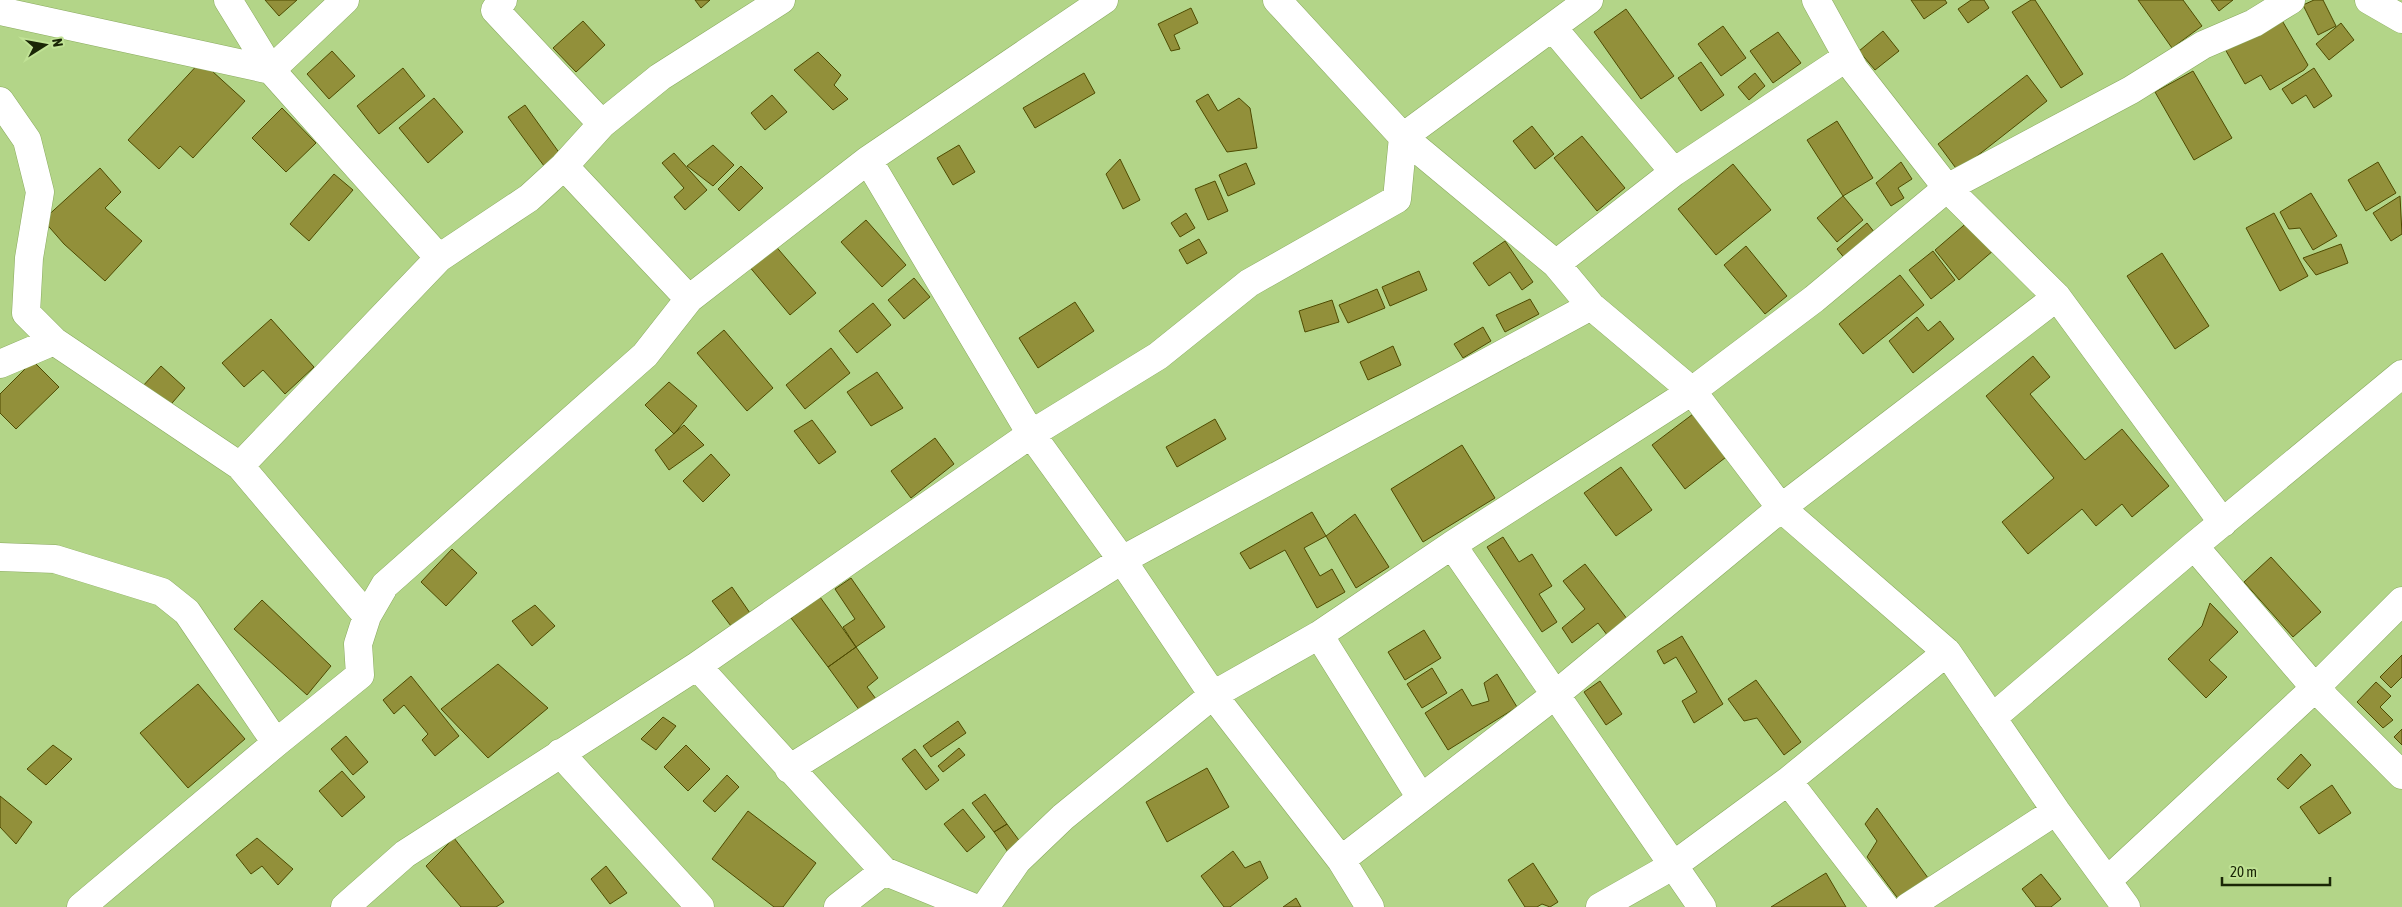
<svg xmlns="http://www.w3.org/2000/svg" width="2402" height="907" viewBox="0 0 2402 907" font-family="'Asap Condensed',sans-serif">
<style>
.building{fill:#92903a;stroke:#4e4b01}
.lines{fill:none;stroke-linecap:round;stroke-linejoin:round}
.street-casing{stroke:#8aaa5f;stroke-width:29}
.street{stroke:#fff;stroke-width:28}
</style>
<rect width="100%" height="100%" fill="#b3d588"/>
<!-- building -->
<path class="building" d="M265,0h32l-18,16z
M695,0h15l-9,8z
M1911,0h34l2,3 -23,16z
M1971,0h13l5,8 -21,15 -10,-14z
M2031,0h4l48,74 -22,14 -49,-76z
M2138,0h45l19,26 -30,22z
M2211,0h22l-14,11z
M2314,0h9l13,26 -18,9 -15,-30z
M1191,8l7,15 -24,12 6,14 -9,2 -13,-27z
M1626,9l48,67 -33,23 -47,-67z
M2280,17l28,48 -4,5 -34,20 -9,-15 -16,9 -20,-35z
M583,21l22,24 -29,27 -23,-24z
M2341,23l13,17 -25,20 -13,-16z
M1723,26l23,32 -25,18 -23,-32z
M1883,31l16,20 -24,19 -16,-19z
M1778,32l23,31 -28,20 -23,-32z
M332,51l23,25 -26,23 -22,-25z
M818,52l23,23 -7,10 14,14 -15,11 -39,-40z
M201,61l44,40 -52,57 -13,-12 -21,23 -31,-29z
M1701,62l23,33 -23,16 -23,-33z
M403,68l22,28 -46,38 -22,-28z
M2314,68l18,28 -18,12 -8,-13 -14,9 -10,-15z
M2193,71l39,67 -38,22 -39,-68z
M1084,73l11,20 -60,35 -12,-20z
M1755,73l10,13 -16,14 -11,-13z
M2027,75l20,26 -89,70 -20,-27z
M1208,94l10,17 21,-13 11,10 7,40 -30,4 -31,-51z
M772,95l15,17 -22,18 -14,-17z
M434,98l29,34 -35,31 -29,-35z
M525,105l38,53 -16,12 -39,-53z
M282,108l34,35 -30,29 -34,-34z
M1837,121l36,57 -30,18 -36,-56z
M1532,126l22,28 -19,15 -22,-28z
M1582,136l43,52 -28,23 -43,-53z
M713,145l21,20 -21,21 -26,-20z
M959,145l16,27 -22,13 -16,-27z
M674,153l33,37 -22,20 -11,-13 10,-9 -22,-25z
M1120,159l20,41 -17,9 -17,-35z
M1901,162l11,17 -14,9 6,10 -13,8 -15,-23z
M2378,162l18,31 -30,18 -18,-31z
M1246,163l9,21 -27,12 -9,-21z
M1733,164l38,46 -55,45 -38,-46z
M741,166l22,22 -24,23 -21,-22z
M100,168l21,24 -16,16 37,33 -37,40 -41,-37 -21,-24z
M334,174l19,16 -44,51 -19,-17z
M1215,181l13,30 -20,9 -13,-31z
M2311,193l26,43 -24,14 -13,-22 -11,1 -9,-17z
M1843,196l20,24 -26,22 -20,-24z
M2400,196l2,38 -11,7 -18,-28z
M1186,213l9,15 -15,9 -9,-14z
M2274,213l34,63 -28,15 -34,-63z
M866,220l40,45 -24,22 -41,-45z
M1970,220l24,30 -35,30 -24,-30z
M1867,223l8,10 -29,27 -9,-11z
M1199,239l8,14 -20,11 -8,-14z
M1505,241l28,41 -11,8 -12,-18 -21,14 -16,-23z
M773,243l43,50 -26,22 -42,-50z
M2341,244l7,19 -32,12 -13,-17z
M1746,246l41,50 -22,18 -41,-49z
M1933,251l22,29 -24,19 -22,-29z
M2162,253l47,73 -34,23 -48,-73z
M1419,271l8,19 -37,16 -8,-19z
M1900,275l24,30 -61,49 -24,-30z
M914,278l16,19 -26,22 -16,-19z
M1377,289l8,19 -37,15 -9,-18z
M1530,299l9,15 -34,18 -9,-17z
M1332,300l7,22 -34,10 -6,-21z
M1075,302l19,29 -56,37 -19,-30z
M873,303l18,22 -34,28 -18,-22z
M1917,317l11,14 12,-10 14,18 -41,34 -24,-32z
M271,319l43,48 -29,27 -22,-24 -19,17 -22,-24z
M1483,327l8,14 -28,17 -9,-14z
M724,330l49,58 -26,23 -50,-58z
M1393,346l8,19 -33,15 -8,-18z
M831,348l19,25 -45,36 -19,-24z
M2033,356l17,21 -20,17 55,66 37,-31 47,57 -37,31 -10,-13 -26,22 -14,-17 -54,45 -26,-32 52,-44 -68,-82z
M33,361l26,26 -43,42 -16,-16v-19z
M161,366l24,22 -18,21 -25,-22z
M877,372l26,36 -32,18 -24,-34z
M669,382l28,24 -23,28 -29,-29z
M1697,411l33,43 -45,35 -33,-44z
M1215,419l11,20 -49,28 -11,-20z
M812,420l24,32 -17,12 -25,-33z
M684,425l20,20 -35,25 -14,-20z
M935,438l19,26 -43,34 -20,-27z
M1462,445l33,53 -72,44 -32,-53z
M711,454l19,21 -27,27 -20,-21z
M1621,467l31,43 -36,26 -32,-43z
M1312,512l14,24 -22,12 16,28 12,-7 13,23 -28,16 -32,-58 -35,19 -10,-16z
M1355,514l34,53 -33,21 -30,-52z
M1503,537l16,25 13,-8 20,32 -13,8 18,28 -15,10 -55,-85z
M452,549l25,24 -31,33 -25,-24z
M2271,557l50,55 -28,25 -49,-55z
M1585,564l46,60 -20,16 -13,-17 -26,20 -10,-15 23,-19 -22,-28z
M851,578l34,49 -29,20 -13,-20 12,-8 -20,-30z
M732,587l18,26 -19,13 -19,-25z
M820,597l36,50 -28,20 -37,-49z
M262,600l69,66 -24,29 -73,-66z
M2210,603l28,29 -29,28 18,17 -21,21 -38,-39 34,-33z
M535,605l20,21 -23,20 -20,-25z
M1424,630l17,28 -36,22 -17,-28z
M1682,636l41,68 -29,19 -12,-22 15,-9 -21,-35 -12,7 -7,-13z
M856,647l22,31 -11,9 9,12 -16,12 -32,-44z
M2402,655v22l-11,11 -11,-11z
M498,664l50,44 -60,50 -47,-49z
M1432,668l15,25 -25,15 -15,-24z
M1497,674l20,33 -69,43 -23,-37 37,-24 10,17 17,-5 -5,-18z
M411,676l48,60 -24,20 -13,-16 6,-6 -24,-29 -10,9 -11,-14z
M1756,680l45,62 -17,13 -27,-37 -13,3 -16,-22z
M1600,681l22,33 -16,11 -22,-33z
M2376,682l15,14 -11,11 13,13 -10,8 -26,-26z
M198,684l47,55 -57,49 -48,-55z
M663,717l13,9 -20,24 -15,-11z
M958,721l8,12 -35,24 -8,-11z
M2402,729v16l-8,-8z
M346,736l22,26 -15,13 -22,-26z
M53,745l19,14 -26,26 -19,-16z
M686,745l24,24 -22,22 -24,-24z
M959,748l6,7 -22,17 -5,-6z
M915,749l24,31 -13,10 -24,-31z
M2301,754l10,11 -23,24 -11,-10z
M1207,768l22,39 -62,35 -21,-40z
M342,771l23,26 -23,20 -23,-26z
M727,775l12,12 -24,25 -12,-11z
M2332,785l19,28 -32,21 -19,-27z
M985,794l22,30 -13,8 -22,-29z
M0,796l32,26 -16,22 -16,-17z
M1877,808l54,74 -29,22 -35,-47 10,-16 -12,-17z
M963,809l22,28 -18,15 -23,-28z
M748,811l68,52 -33,44h-9l-62,-48z
M1007,824l14,19 -13,9 -14,-20z
M257,838l36,31 -15,16 -16,-19 -11,8 -15,-19z
M454,838l50,64 -8,5h-35l-35,-41z
M1233,851l12,17 15,-7 8,17 -38,29h-6l-23,-31z
M1533,863l25,39 -8,5 -8,-3 -5,3h-12l-17,-27z
M606,866l21,27 -17,11 -19,-25z
M1826,873l20,34h-75z
M2041,874l20,25 -10,8h-15l-14,-18z
M1296,898l5,9h-18z"/>
<g class="lines">
<!-- street casing -->
<g class="street-casing">
<path id="street" d="M228,0l43,70 168,188
M503,0l-8,10 107,114
M1277,0l126,137 153,127 35,42 101,85 89,117 166,144 109,159 70,96
M1816,0l38,69 93,119 110,109 166,226
M2369,0l33,19
M0,11l271,59
M1553,28l121,144
M271,70l74,-70
M0,101l27,39 13,52 -11,66 -3,55 28,28
M868,160l163,274 91,126 91,135 128,165 29,47
M564,166l125,133
M1556,264l118,-92 173,-115
M0,364l54,-23 186,125 199,-208 90,-60 35,-32 38,-42 58,-47 121,-77
M240,466l127,150
M1452,545l250,362
M2194,546l121,142 87,87
M0,557l55,2 107,33 25,20 89,131
M1319,635l102,163
M697,666l187,205 88,36
M1992,718l202,-172 208,-172
M560,753l140,154
M789,769l333,-209 469,-254
M1788,781l97,126
M1341,860l214,-165 226,-187 276,-211
M2108,880l207,-192 87,-87
M81,907l195,-164 84,-68 -2,-31 9,-28 18,-31 260,-230 44,-56 179,-139 236,-160
M345,907l60,-53 292,-188 334,-232 127,-78 91,-73 148,-84 6,-62 186,-137
M838,907l46,-36
M985,907l32,-46 46,-44 150,-122 106,-60 133,-90 240,-154 122,-92 133,-111 184,-98 72,-45 51,-22 37,-23
M1600,907l74,-42 114,-84 159,-129
M1908,907l148,-96"/>
</g>
<!-- street -->
<use href="#street" class="street"/>
</g>
<!-- north arrow -->
<g transform="translate(45 45) rotate(79)" stroke="#c0e295" stroke-width="4" paint-order="stroke">
<path d="M0-4L9 19L0 12L-9 19Z" fill="#1a2606"/>
<text y="-8" font-size="14" font-weight="bold" text-anchor="middle" fill="#1a2606">N</text>
</g>
<!-- scale -->
<path d="M2222 877v8h108v-8" fill="none" stroke="#1a2606" stroke-width="2.5"/>
<text x="2230" y="877" font-size="15" fill="#1a2606" stroke="#c0e295" stroke-width="4" paint-order="stroke">20 m</text>
</svg>
